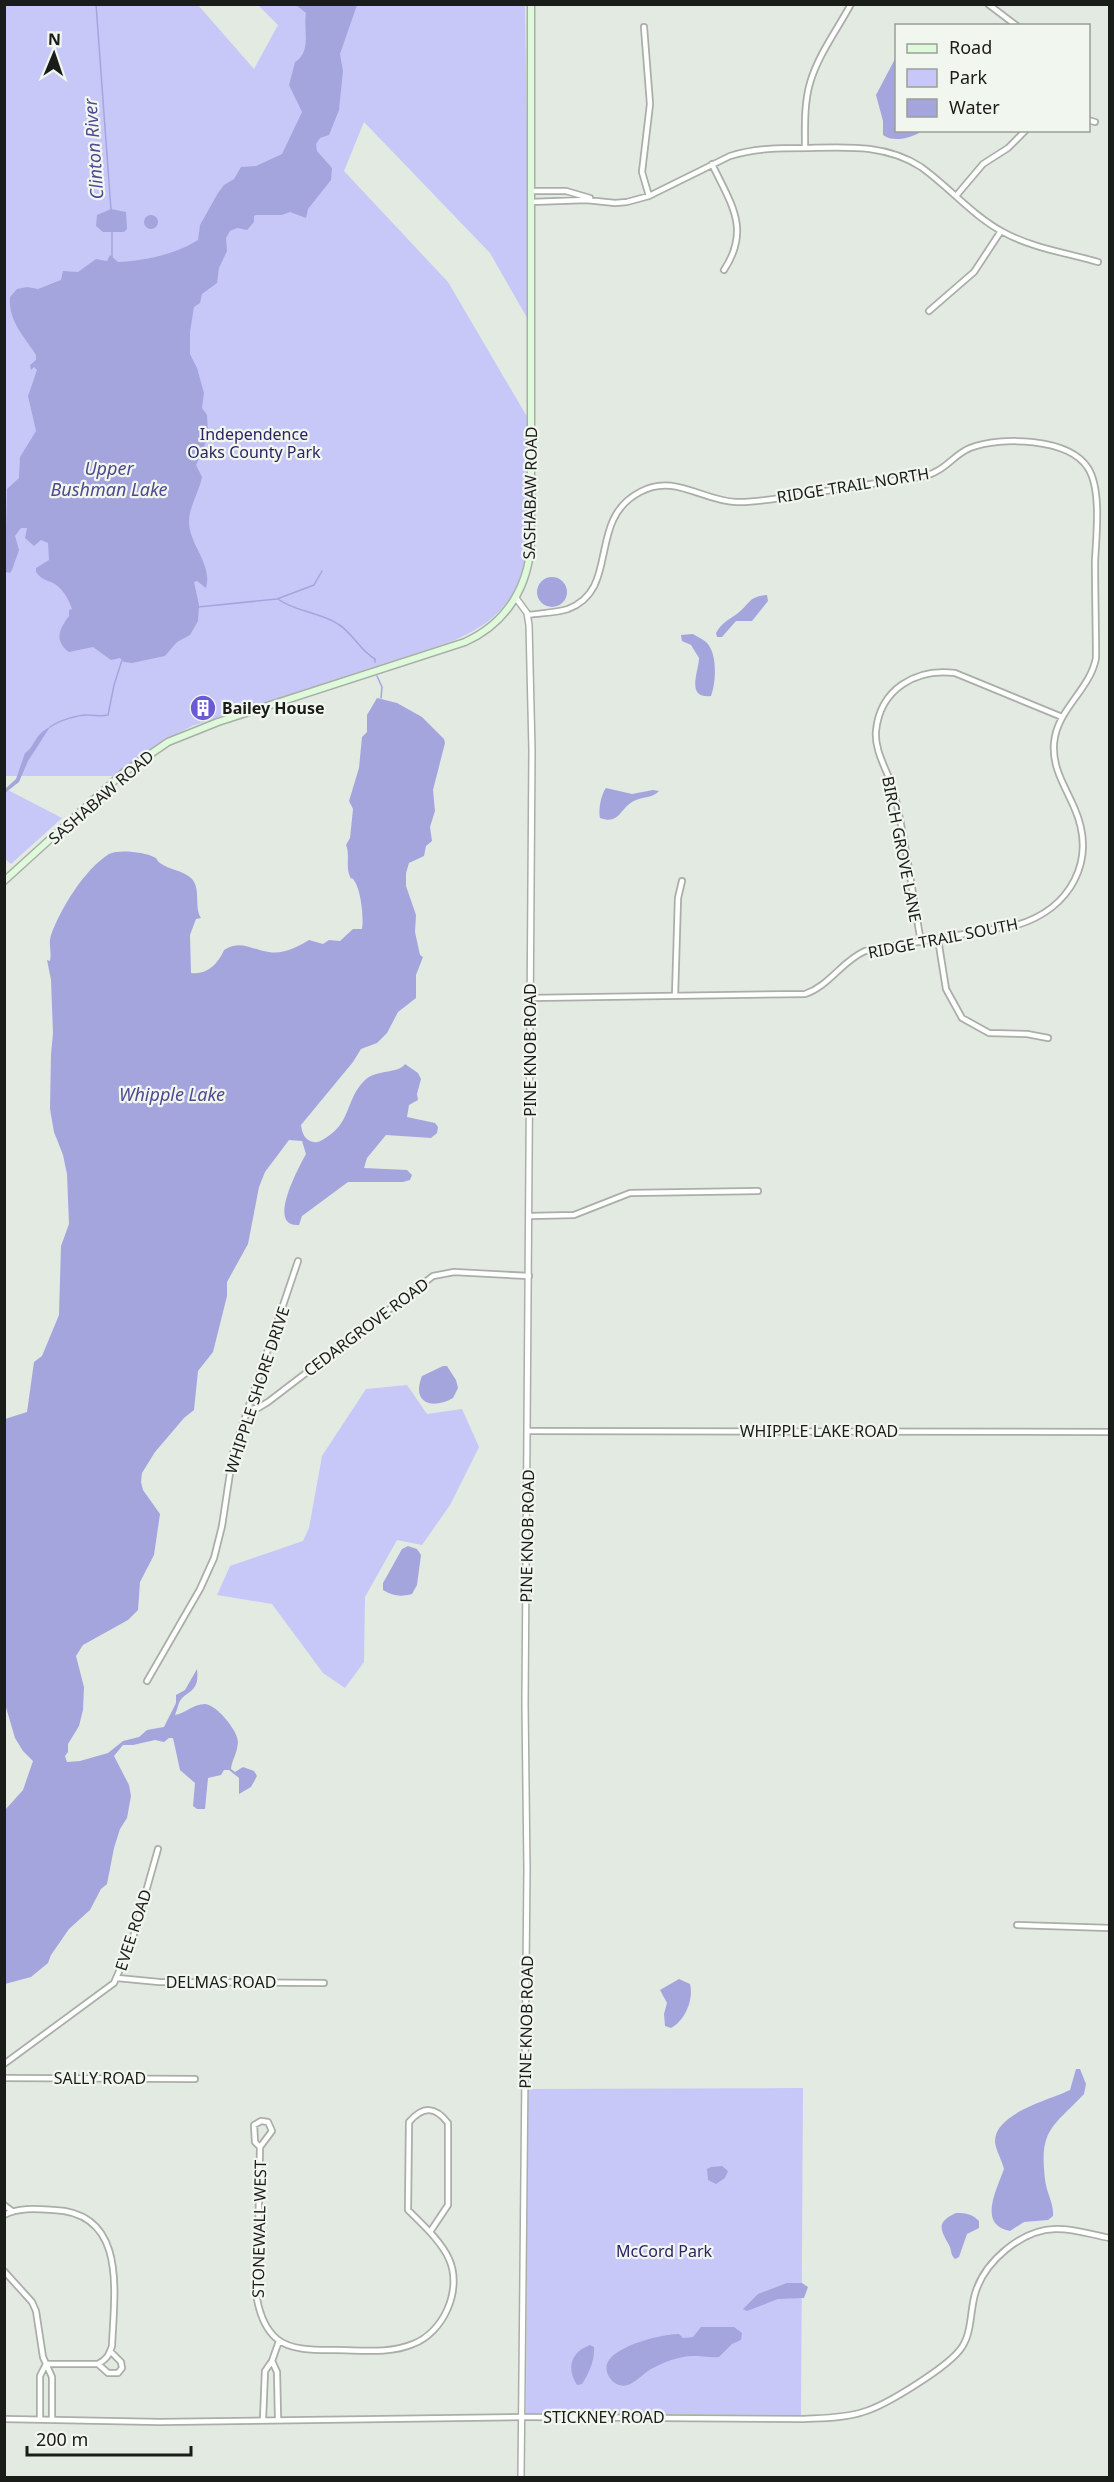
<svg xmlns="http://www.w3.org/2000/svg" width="1114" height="2482" viewBox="0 0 1114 2482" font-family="'Noto Sans',sans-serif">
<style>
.green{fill:#c7c8f7}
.water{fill:#a5a5de}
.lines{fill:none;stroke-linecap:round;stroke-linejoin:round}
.stream{stroke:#a5a5de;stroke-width:1.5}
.minor-casing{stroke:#a9afa8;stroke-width:8}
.tertiary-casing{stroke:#a9afa8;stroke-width:8}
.secondary-casing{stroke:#a9afa8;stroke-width:9}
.minor{stroke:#fff;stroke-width:4.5}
.tertiary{stroke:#fff;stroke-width:5}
.secondary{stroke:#dffada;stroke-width:6}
.labels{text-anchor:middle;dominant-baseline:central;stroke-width:4.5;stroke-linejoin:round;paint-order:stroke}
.park-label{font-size:16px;fill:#2c2365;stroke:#f1f7ef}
.street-label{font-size:16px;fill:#1a1c19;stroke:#f1f7ef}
.poi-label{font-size:16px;font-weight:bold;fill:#1a1c19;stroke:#f1f7ef;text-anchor:start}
.water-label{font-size:18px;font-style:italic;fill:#4f498f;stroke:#f1f7ef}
</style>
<rect width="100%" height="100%" fill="#e3eae2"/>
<!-- green -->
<path class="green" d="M4,5h194l56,64 24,-44 -20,-20h267l5,318 -40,-70 -126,-131 -20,49 104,111 81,138 -3,132c-8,49 -30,70 -73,89l-261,85 -36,19 -40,31h-111z
M4,788l58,30 -51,46 -6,-5z
M407,1385l20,29 35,-5 17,38 -29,58 -28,40 -25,-5 -32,57 -1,65 -19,26 -22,-15 -51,-69 -55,-9 13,-29 73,-25 6,-13 13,-72 44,-67z
M803,2088l-2,327 -275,-2 2,-324z"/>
<!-- water -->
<path class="water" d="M296,5h61l-17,49 3,17 -4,39 -10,25 -9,3 -4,6 1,7 15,17 -1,12 -23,29 -2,9 -16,-6 -8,3h-26l-2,1v6l-7,8 -10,-2 -7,3 -4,7 1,13 -8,17 -2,15 -15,11 -2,9 -6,4 -4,25v22l7,14 7,25 -2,15 5,7 1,17 -4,16 -8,17 6,12c-3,15 -13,30 -13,45 0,22 24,43 17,66l-9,-7 -3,1 5,23 -1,16 -8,14 -13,7 -12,14 -33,7 -8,-1 -4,-4 -9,2 -18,-13 -24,5c-16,-12 -9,-24 0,-36v-6l3,-1c-3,-9 -10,-23 -21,-27 -6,-2 -11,-4 -15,-10v-4l13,-8 -1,-17 -7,-3 -7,6 -9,-8 2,-10h-6l-6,8 4,14 -7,20 -2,3 -5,-1 2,-83 12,-11 1,-21 16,-26 -8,-35 9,-26 -3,-3 -3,3 -1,-5 6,-5v-5c-12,-19 -28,-34 -26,-58l7,-8 10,-2 11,2 23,-9 2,-9 15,1 18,-13 11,2 3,-6 8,7c26,-1 58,-8 80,-22l2,-15 18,-32 6,-8 10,-6 7,-12 15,-1 26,-12 20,-42 -13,-27 6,-23c17,-10 8,-33 11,-49z
M896,57v73l26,1c-10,7 -29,12 -39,4v-14l-7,-26z
M111,209l15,3 1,17 -3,3h-21l-7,-6 1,-11z
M144 222a7 7 0 1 1 14 0a7 7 0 1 1-14 0Z
M537 592a15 15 0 1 1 30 0a15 15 0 1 1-30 0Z
M767,595l1,6 -16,20h-16l-14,16h-5l-1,-4c6,-11 13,-13 22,-20 13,-10 10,-16 29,-18z
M693,634c4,3 10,5 13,8 12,11 10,41 5,54 -26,3 -12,-25 -12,-38l-8,-13 -9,-4 -1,-6z
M377,698l20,5 25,14 22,22 1,4 -12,47 2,21 -5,16 2,14 -6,5 -2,10 -15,7 -3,10v13l10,29 -1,17 5,23 3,2 -7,18v23l-18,14 -11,21 -10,10 -16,6 -8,13 -52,63c1,8 4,16 13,17 5,1 8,-2 13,-5 24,-15 19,-38 37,-56 11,-12 35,-7 41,-17l13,9 3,6 -4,15 1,6 -9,5 -2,12 28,6 3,4 -1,6 -6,5 -45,-3 -19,23 -3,10 43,2 5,5 -2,5 -7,2h-55l-46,34 -3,9c-34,3 1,-60 7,-71l-4,-13 -13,-1 -24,32 -6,15 -11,57 -21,38v14l-14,56 -15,19 -4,39 -10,8 -29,34 -13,21 -1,9 2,8 17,24 -6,41 -14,27 -2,28 -10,10 -45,25 -7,11 8,31 -1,23 -4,16 -11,18v8l-3,4 2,6 13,-1 28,-8 15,-12 16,-4 8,-7 17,-3 12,-24v-8l9,-5 12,-21c3,24 -10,21 -17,32 -2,3 -3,10 -5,14 11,-2 18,-11 30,-11 12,1 33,27 33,38 -1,13 -6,17 -7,27l4,3 8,-5 11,4 3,5 -6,11 -12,7v-16l-10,-8h-5l-3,5 -13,3 -3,31h-8l-4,-3 2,-23 -15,-13 -7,-32h-4l-5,4 -9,-2 -22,5h-10l-9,11 15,29 2,11 -4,22 -7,11 -6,19 -7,36 -6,5 -11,21 -21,19 -18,26 -3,8 -17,14 -26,7v-174l18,-20 10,-29 -10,-10 -8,-13 -10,-34v-285l22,-7 7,-50 8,-6 17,-41 2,-69 8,-22 -2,-50 -4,-19 -9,-23 -4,-23 1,-55 2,-21 -2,-53 -4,-20 3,1c2,-9 -2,-17 1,-26 10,-27 33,-65 58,-81 9,-5 36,-2 45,3 4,2 2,3 6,6 9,7 23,7 32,16 9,10 2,29 9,39l-5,1 -6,16 1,38c16,2 27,-9 33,-23 17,-11 28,0 45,2 14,3 30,-6 40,-12l14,4 6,-4 11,1 13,-12h9c2,-9 -1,-38 -7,-47 -5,-8 -3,1 -6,-8 -3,-10 1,-20 -3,-29l4,-7 3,-29 -4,-8 10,-33 3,-31 5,-5v-17z
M50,727l-22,34 -9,21 -14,11v-4l11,-10 9,-26c11,-7 8,-18 25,-26z
M606,788l26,6 21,-4 6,1c-7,8 -18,5 -27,11 -12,7 -13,23 -32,16 -2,-7 1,-24 6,-30z
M443,1366h4l9,14 2,8 -5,10c-21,12 -42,5 -31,-22z
M408,1546l9,3 4,6 -4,30 -5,9c-12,3 -19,2 -29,-4v-7l19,-34z
M679,1979l11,5c4,15 -5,37 -19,44l-6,-2 -1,-12 3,-11 -7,-13z
M1076,2069h4l6,15 -2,10c-31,33 -45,35 -39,85 1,13 9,24 8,37l-5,4 -24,2 -14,9c-33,-6 -13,-42 -6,-62 -2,-9 -8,-18 -9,-27 -1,-29 55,-42 75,-52z
M722,2166l6,5 -3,7 -9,6 -8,-4 -1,-11 4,-2z
M956,2213c11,0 16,1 23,8v7l-12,6 -8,23 -4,2c-5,-5 -3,-8 -6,-14 -9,-16 -13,-23 7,-32z
M787,2283h15l6,4 -4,11 -26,1 -31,12 -4,-2 15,-15z
M701,2327h33l8,6 -1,7 -9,4 -13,13c-8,1 -15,-1 -23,-1 -15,-1 -32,6 -45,13 -9,5 -20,20 -32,16 -5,-1 -11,-8 -12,-13 -7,-24 55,-38 72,-38l4,4 10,-1z
M590,2345l4,2c1,13 -5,26 -12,37l-5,1c-11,-17 -6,-33 13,-40z"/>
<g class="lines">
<!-- stream -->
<path class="stream" d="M96,4l15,206
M112,230v27
M278,599c17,13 42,13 60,25 14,8 22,27 37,35v3
M198,607l79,-8 37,-14 8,-14
M377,676l5,11 -1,11
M50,727c8,-6 29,-13 39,-12 7,0 11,2 19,0l6,-30 8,-25"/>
<!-- minor casing -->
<g class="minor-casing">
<path id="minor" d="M988,4l29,22
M644,27l6,77 -8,68 7,24
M1088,120l7,2
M805,148c0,-22 -1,-44 5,-65 8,-28 27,-53 41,-79
M712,164c19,40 39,65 12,106
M531,191h35l24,7
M956,196l27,-32 25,-16 18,-18
M531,202l55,-2 29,3 12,-1 22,-6 81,-40c26,-8 50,-8 77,-8 39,-1 79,-4 114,19 28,20 52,49 82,65 29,16 64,21 95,30
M929,311l45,-39 27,-41
M528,615c12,-2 28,-2 40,-6 53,-20 18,-89 72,-117 34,-19 62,9 96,10 21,1 42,-4 63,-7 33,-5 65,-10 98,-15 13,-1 28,-2 40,-9 12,-6 20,-18 33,-23 31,-12 99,-10 118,20 14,22 8,69 7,94 0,32 1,64 1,96 -6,32 -39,51 -42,85 -2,25 11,43 20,64 24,54 -4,102 -57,118l-152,26c-23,10 -36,35 -60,43l-276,4
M938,939l8,50 16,29 27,15 38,1 21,4
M921,942c-9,-50 -15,-101 -27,-150 -5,-19 -20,-40 -18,-61 4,-42 40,-63 79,-58l107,44
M675,996l3,-98 4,-17
M530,1216l44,-1 56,-22 128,-2
M249,1409l9,-1 10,-6 165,-126 21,-4 75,4
M529,1431l581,1
M147,1681l53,-92 14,-31 8,-32 11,-73 65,-192
M1017,1925l93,3
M117,1978l42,4 165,1
M4,2064l110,-81 18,-42 26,-92
M4,2078l191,1
M261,2121l7,1 4,9 -12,16 -5,-5 -1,-17z
M260,2147l-3,152c3,16 8,30 20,40 14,12 42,11 58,11 25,0 55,4 78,-6 30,-11 50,-54 36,-85 -8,-18 -27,-35 -41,-49l1,-88c14,-16 26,-16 39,1v82l-18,27
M4,2205l8,6
M4,2215c15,-8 34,-6 50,-5 74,3 60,84 58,136 -3,9 -5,13 -14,18h-52
M4,2271l28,31 4,9 7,46 9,20v42
M272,2361l5,11 1,46
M98,2364l10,9h10l4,-5 -1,-6 -11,-11
M40,2418v-42l6,-12
M4,2419l156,3 362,-5 282,2c19,-1 41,-1 59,-7 22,-6 87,-46 99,-65 10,-15 8,-36 13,-53 9,-32 46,-64 80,-65 18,-1 37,6 55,9
M263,2419l2,-48 7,-10 7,-20"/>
</g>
<!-- tertiary casing -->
<g class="tertiary-casing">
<path id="tertiary" d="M516,598l11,15 2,12 3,125 -7,954 2,166 -6,608"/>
</g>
<!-- secondary casing -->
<g class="secondary-casing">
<path id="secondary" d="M4,881l119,-108 45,-31 50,-20 247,-80c42,-19 64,-56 66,-101v-537"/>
</g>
<!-- minor -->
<use href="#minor" class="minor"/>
<!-- tertiary -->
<use href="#tertiary" class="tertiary"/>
<!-- secondary -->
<use href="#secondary" class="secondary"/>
</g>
<!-- icons -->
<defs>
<g id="building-disc" transform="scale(1.35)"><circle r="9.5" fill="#6a5bd4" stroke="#f1f7ef"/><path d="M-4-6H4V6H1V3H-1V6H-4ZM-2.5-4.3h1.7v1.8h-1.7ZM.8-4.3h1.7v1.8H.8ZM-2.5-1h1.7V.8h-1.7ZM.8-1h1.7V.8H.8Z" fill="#fff"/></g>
</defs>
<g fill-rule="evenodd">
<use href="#building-disc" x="203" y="708"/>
</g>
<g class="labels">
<!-- park labels -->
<g class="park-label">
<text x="254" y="434">Independence<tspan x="254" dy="18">Oaks County Park</tspan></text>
<text x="664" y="2251">McCord Park</text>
</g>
<!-- street labels -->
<g class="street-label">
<text transform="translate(853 485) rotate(-9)">RIDGE TRAIL NORTH</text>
<text transform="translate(530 493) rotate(-89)">SASHABAW ROAD</text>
<text transform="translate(101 797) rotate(-41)">SASHABAW ROAD</text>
<text transform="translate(902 849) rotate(79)">BIRCH GROVE LANE</text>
<text transform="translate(943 938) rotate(-11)">RIDGE TRAIL SOUTH</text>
<text transform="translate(530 1050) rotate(-90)">PINE KNOB ROAD</text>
<text transform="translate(366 1327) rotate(-37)">CEDARGROVE ROAD</text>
<text transform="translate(257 1390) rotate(-72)">WHIPPLE SHORE DRIVE</text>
<text x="819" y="1431">WHIPPLE LAKE ROAD</text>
<text transform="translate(527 1536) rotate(-89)">PINE KNOB ROAD</text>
<text transform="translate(133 1930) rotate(-72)">EVEE ROAD</text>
<text x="221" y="1982">DELMAS ROAD</text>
<text transform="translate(526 2022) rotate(-89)">PINE KNOB ROAD</text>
<text x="100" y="2078">SALLY ROAD</text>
<text transform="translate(259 2229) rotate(-89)">STONEWALL WEST</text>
<text x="604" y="2417">STICKNEY ROAD</text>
</g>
<!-- poi labels -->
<g class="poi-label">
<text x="222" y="708">Bailey House</text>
</g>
<!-- water labels -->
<g class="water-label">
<text transform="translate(93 149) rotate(-94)">Clinton River</text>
<text x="109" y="468">Upper<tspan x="109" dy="21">Bushman Lake</tspan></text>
<text x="172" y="1094">Whipple Lake</text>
</g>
</g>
<!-- border -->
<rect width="1114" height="2482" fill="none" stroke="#1a1c19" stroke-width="12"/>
<!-- legend -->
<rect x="895" y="24" width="195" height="108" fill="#f1f7ef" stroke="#9b9f99" stroke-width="1.5"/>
<rect x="907" y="44" width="30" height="9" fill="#dffada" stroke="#9b9f99" stroke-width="1.5"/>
<text x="949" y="54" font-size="18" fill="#1a1c19">Road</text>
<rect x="907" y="69" width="30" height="18" fill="#c7c8f7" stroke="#9b9f99" stroke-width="1.5"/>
<text x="949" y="84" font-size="18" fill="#1a1c19">Park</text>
<rect x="907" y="99" width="30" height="18" fill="#a5a5de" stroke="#9b9f99" stroke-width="1.5"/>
<text x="949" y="114" font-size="18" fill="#1a1c19">Water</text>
<!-- north arrow -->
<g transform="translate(54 54) rotate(2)" stroke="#f1f7ef" stroke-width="4.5" paint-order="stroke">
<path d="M0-4.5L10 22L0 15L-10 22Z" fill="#1a1c19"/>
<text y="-9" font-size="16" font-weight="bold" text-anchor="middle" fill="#1a1c19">N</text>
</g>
<!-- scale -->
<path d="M27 2446v9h164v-9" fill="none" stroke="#1a1c19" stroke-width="3"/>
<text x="36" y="2446" font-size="18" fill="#1a1c19" stroke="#f1f7ef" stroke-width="4.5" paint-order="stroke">200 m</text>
</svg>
